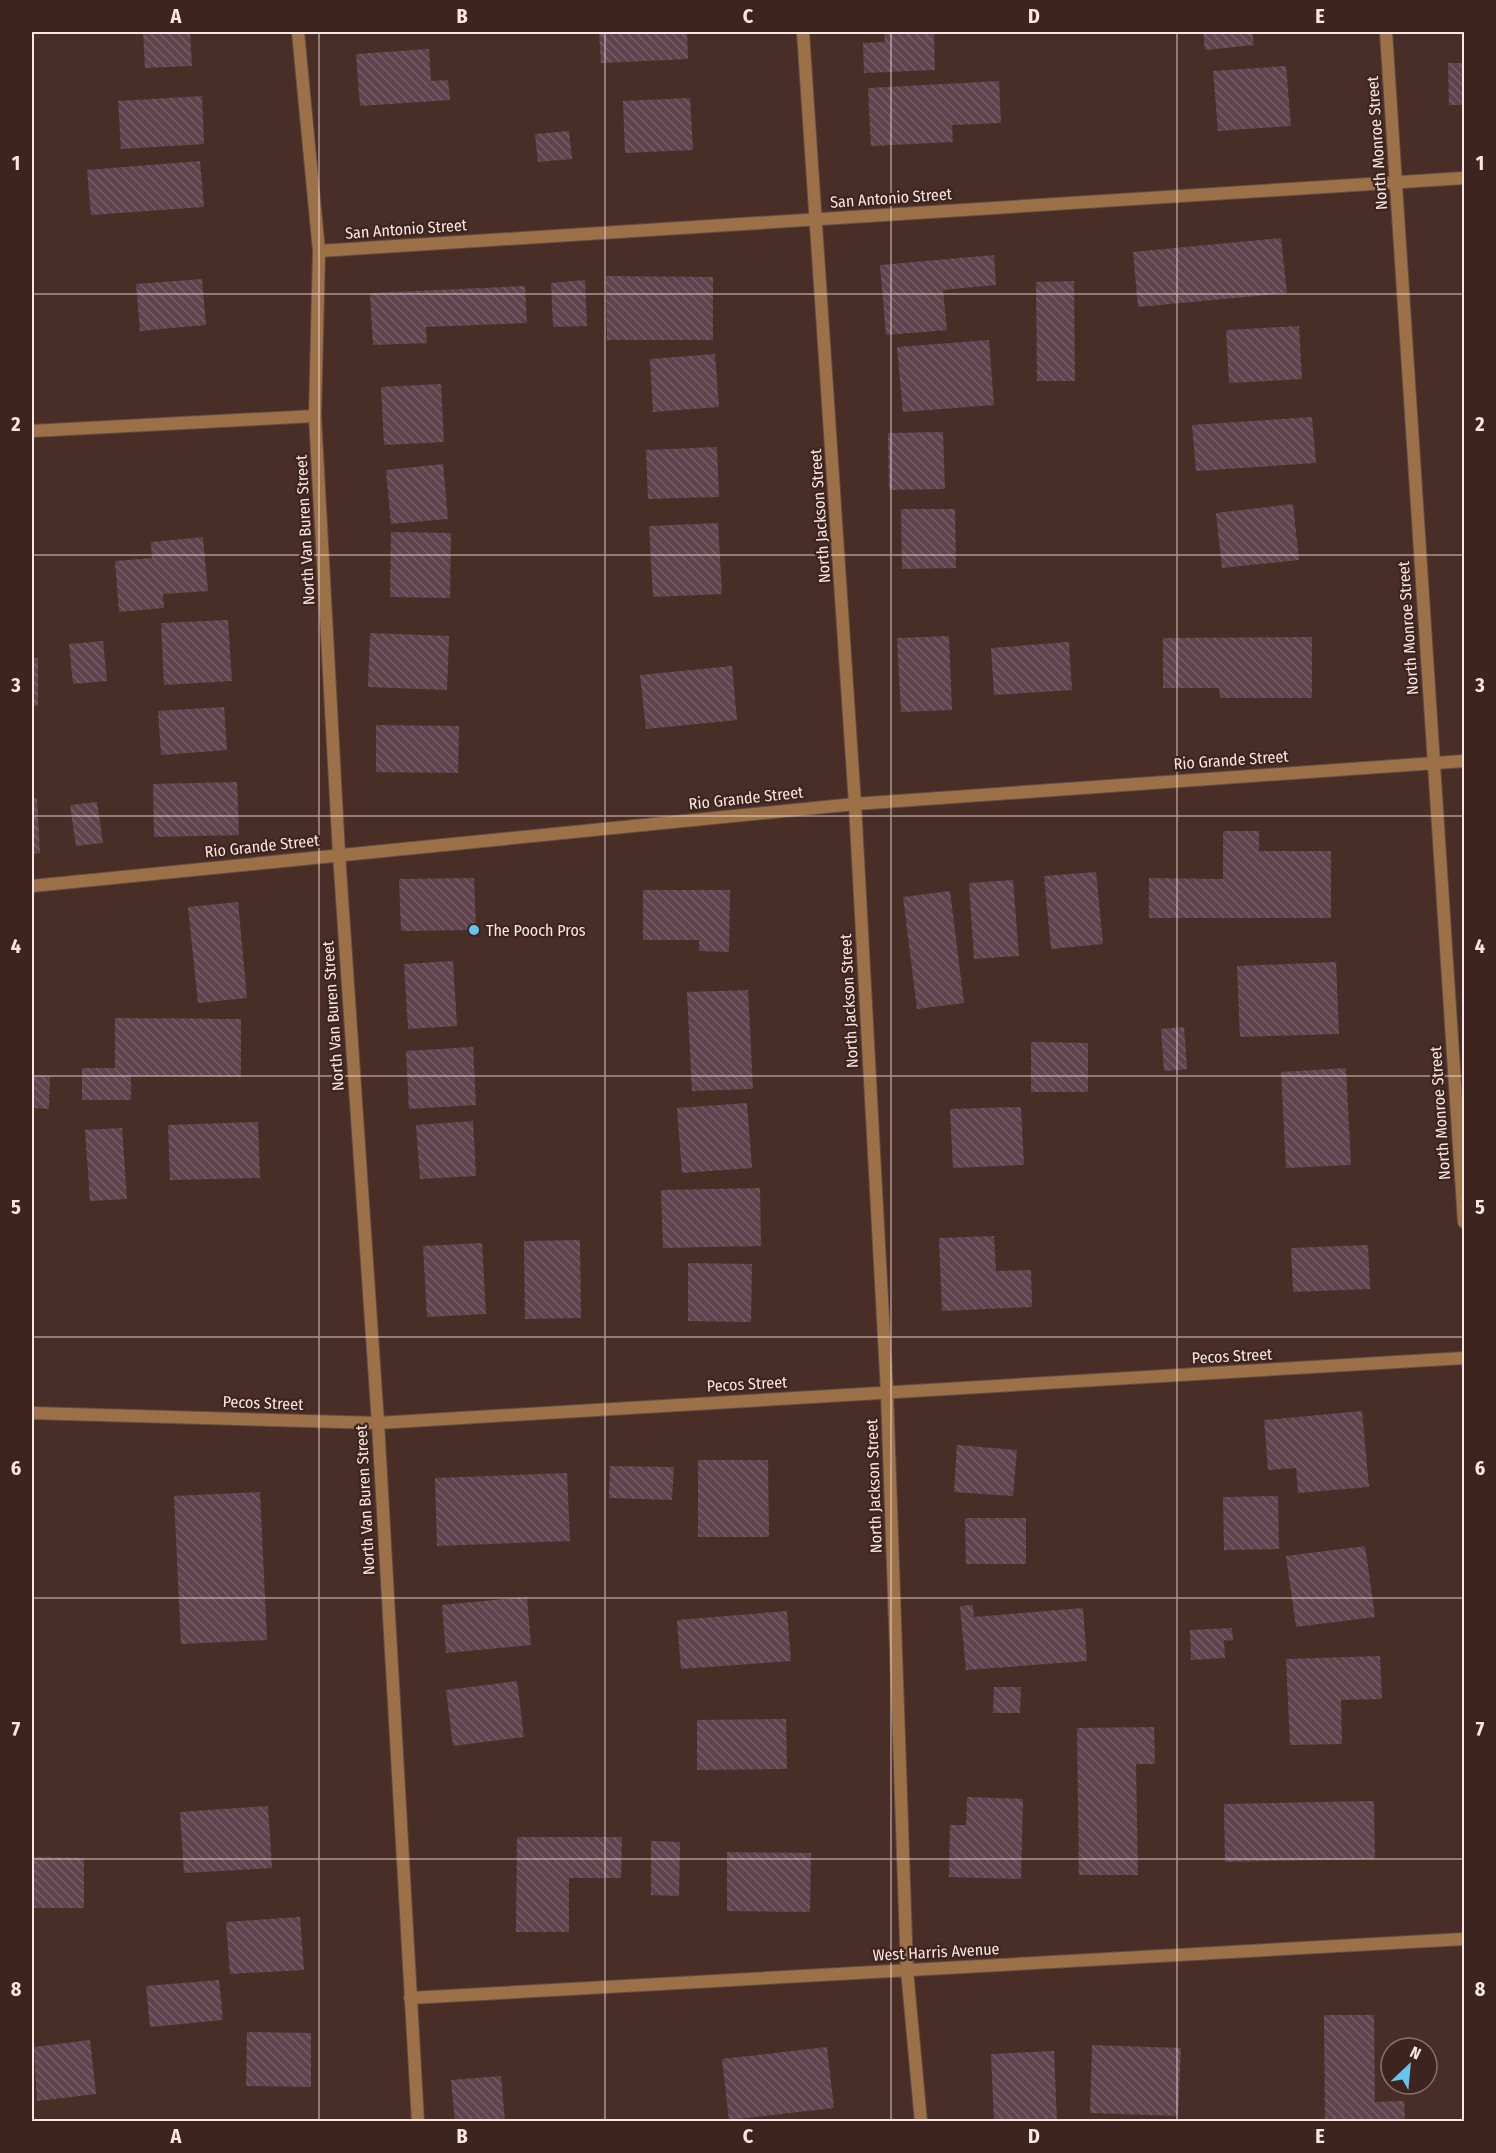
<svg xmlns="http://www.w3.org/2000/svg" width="1496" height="2153" viewBox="0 0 1496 2153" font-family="'Fira Sans Condensed',sans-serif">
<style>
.building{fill:url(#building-back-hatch)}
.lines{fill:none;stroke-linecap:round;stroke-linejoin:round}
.minor-casing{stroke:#654c46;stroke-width:14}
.tertiary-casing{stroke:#654c46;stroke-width:14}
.minor{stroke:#9d7147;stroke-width:12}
.tertiary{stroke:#9d7147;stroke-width:12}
.grid{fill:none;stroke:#fae7e3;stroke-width:1.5;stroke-opacity:0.55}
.poi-dot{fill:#65c5ee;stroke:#3e241f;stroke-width:2}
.labels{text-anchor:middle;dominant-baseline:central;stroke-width:4.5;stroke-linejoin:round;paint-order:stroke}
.street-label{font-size:16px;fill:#fae7e3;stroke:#3e241f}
.poi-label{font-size:16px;fill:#fae7e3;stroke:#3e241f;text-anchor:start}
.neatline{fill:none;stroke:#fae7e3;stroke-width:2}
.grid-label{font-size:20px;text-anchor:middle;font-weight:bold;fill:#fae7e3}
</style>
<defs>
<pattern id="building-back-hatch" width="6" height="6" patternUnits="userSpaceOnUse" patternTransform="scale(1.5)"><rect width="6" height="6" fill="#60434c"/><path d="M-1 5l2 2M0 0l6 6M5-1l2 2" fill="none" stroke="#785e66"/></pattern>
</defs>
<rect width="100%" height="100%" fill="#492e28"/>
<!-- building -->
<path class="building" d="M143,32h47l2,34 -47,2z
M599,32h88l1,27 -87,4z
M884,32h50l1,38 -71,3 -1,-30 22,-1z
M1203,32h49l2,13 -49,5z
M429,49l2,32 17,-1 2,20 -90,6 -4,-52z
M1448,63h16v42h-15z
M1286,66l5,60 -73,5 -5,-60z
M999,81l2,42 -49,2 1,17 -82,4 -3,-58z
M202,96l2,48 -83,5 -3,-48z
M690,98l3,52 -68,3 -2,-52z
M569,131l3,28 -34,3 -3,-28z
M200,161l4,46 -113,8 -4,-45z
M1281,238l6,55 -149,14 -5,-55z
M994,255l2,30 -53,5 4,40 -61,5 -6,-70z
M606,276l107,1v63h-106z
M202,279l4,46 -66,6 -4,-47z
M585,280l2,46 -34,1 -2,-44z
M1074,281l1,100h-38l-1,-99z
M525,286l2,37 -101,4 1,16 -54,2 -3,-52z
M1299,326l3,53 -73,4 -3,-53z
M989,340l5,65 -91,7 -6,-65z
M715,354l4,53 -66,5 -3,-53z
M441,384l3,58 -60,3 -3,-58z
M1312,417l4,46 -120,8 -4,-46z
M943,432l2,57 -56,1 -1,-57z
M717,447l2,50 -71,2 -2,-49z
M443,464l5,55 -57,5 -5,-54z
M1293,504l6,56 -77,8 -6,-55z
M901,509h54l1,59 -54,1z
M718,523l4,71 -69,3 -4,-71z
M391,532l60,1 -1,65 -60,-1z
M203,537l5,54 -45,3 1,14 -45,4 -4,-51 37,-3 -1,-16z
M228,620l4,61 -68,4 -3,-62z
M370,633l79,3 -2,54 -79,-3z
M949,636l3,74 -51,2 -4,-74z
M1312,637v61h-92l-1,-10h-56v-50z
M103,641l4,40 -34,3 -4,-40z
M1069,642l3,48 -78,5 -3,-47z
M32,658h6v48h-6z
M732,666l5,54 -91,9 -6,-54z
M224,707l3,43 -66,5 -3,-44z
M376,725l83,1 -1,47 -82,-1z
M237,782l2,53 -85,2 -1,-53z
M32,798h5l3,55 -8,1z
M97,802l6,41 -27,3 -6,-41z
M1223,831h36v20h72v67h-182v-40l74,1z
M1096,872l7,72 -52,5 -7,-73z
M474,878l2,52 -75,1 -2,-52z
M1013,880l6,76 -45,3 -5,-76z
M643,890h87l-1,62 -30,-1v-11h-56z
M950,891l14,112 -47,6 -14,-112z
M238,902l9,96 -49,5 -10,-96z
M453,961l4,65 -49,3 -4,-65z
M1336,962l3,72 -99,3 -3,-71z
M748,990l5,99 -61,2 -5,-99z
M115,1018l126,1v58l-110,-1v24h-49v-32h33z
M1184,1027l3,42 -23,2 -3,-42z
M1031,1042l57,1v49h-57z
M473,1047l3,58 -67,4 -3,-58z
M1346,1068l5,97 -65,3 -5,-96z
M32,1075l18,1 -1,33 -17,-1z
M747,1103l5,65 -70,5 -5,-65z
M1021,1107l3,58 -71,3 -3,-59z
M473,1121l3,55 -56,3 -4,-54z
M258,1122l2,56 -90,2 -2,-55z
M122,1128l5,71 -37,2 -5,-71z
M760,1188l1,58 -98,2 -2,-58z
M994,1236l2,35 35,-1 1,37 -90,4 -3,-73z
M580,1240l1,78 -56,1 -1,-78z
M482,1243l4,71 -59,3 -4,-71z
M1368,1245l2,44 -77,3 -2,-44z
M688,1263l64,1 -1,58 -63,-1z
M1362,1411l7,76 -71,6 -2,-25 -28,2 -4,-50z
M957,1445l60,5 -4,46 -59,-4z
M698,1460h70l1,77h-71z
M610,1466l64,1 -2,33 -63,-2z
M567,1473l3,68 -133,5 -2,-68z
M260,1492l7,148 -86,4 -7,-148z
M1278,1496l1,53 -55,1 -1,-53z
M965,1518h61v46h-60z
M1365,1546l10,71 -79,10 -10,-71z
M527,1597l4,48 -85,8 -4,-48z
M973,1605l1,12 109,-9 4,53 -121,9 -6,-64z
M787,1611l4,50 -110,8 -4,-49z
M1232,1628l1,13 -9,-1 1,18 -34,2 -1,-30z
M1380,1656l2,43 -41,1 1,44 -52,1 -4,-86z
M517,1681l7,56 -71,9 -7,-56z
M994,1687h27l-1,26h-27z
M786,1719l1,50 -90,1v-50z
M1154,1727l1,37h-19l2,111h-59l-2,-147z
M967,1797l56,2 -2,80 -72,-2 1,-52h16z
M1374,1801l1,58 -150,3 -1,-58z
M268,1806l4,62 -88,5 -4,-61z
M517,1837h105l-1,41h-52v54h-53z
M651,1841l29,1 -1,54 -28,-1z
M727,1852l84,1 -1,59 -83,-1z
M32,1857l52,1v50h-52z
M300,1917l4,53 -74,4 -4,-52z
M219,1980l4,40 -73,7 -4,-41z
M1324,2015h50l1,87 29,-1 1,21h-80z
M247,2032l64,1v54l-65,-1z
M90,2040l6,54 -59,7 -3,-54z
M1092,2045l89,3 -3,68 -88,-3z
M827,2047l7,61 -105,12 -7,-61z
M1054,2051l3,71h-63l-3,-68z
M501,2076l4,46h-50l-4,-42z"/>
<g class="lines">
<!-- minor casing -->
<g class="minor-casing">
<path id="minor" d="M803,32l52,772 32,588 20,578 14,152
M1386,32l78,1190
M319,251l1145,-73
M32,431l283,-15
M32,886l823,-82 609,-43
M410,1998l1054,-59"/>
</g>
<!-- tertiary casing -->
<g class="tertiary-casing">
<path id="tertiary" d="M298,32l21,219 -4,165 24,438 39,569 40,699
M32,1413l346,10 1086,-65"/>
</g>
<!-- minor -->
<use href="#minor" class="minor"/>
<!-- tertiary -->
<use href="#tertiary" class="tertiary"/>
</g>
<!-- grid -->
<path class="grid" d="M319,32v2090M605,32v2090M891,32v2090M1177,32v2090M32,294h1432M32,555h1432M32,816h1432M32,1076h1432M32,1337h1432M32,1598h1432M32,1859h1432"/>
<!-- markers -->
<circle class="poi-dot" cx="474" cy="930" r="6"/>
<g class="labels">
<!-- street labels -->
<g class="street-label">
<text transform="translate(1377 143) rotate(-94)">North Monroe Street</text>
<text transform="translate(891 198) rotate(-4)">San Antonio Street</text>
<text transform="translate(406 229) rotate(-4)">San Antonio Street</text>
<text transform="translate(820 516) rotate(-94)">North Jackson Street</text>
<text transform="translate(305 530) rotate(-93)">North Van Buren Street</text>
<text transform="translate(1408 628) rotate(-94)">North Monroe Street</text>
<text transform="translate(1231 760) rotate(-4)">Rio Grande Street</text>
<text transform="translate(746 798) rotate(-6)">Rio Grande Street</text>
<text transform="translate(262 846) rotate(-6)">Rio Grande Street</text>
<text transform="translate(849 1001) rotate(-93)">North Jackson Street</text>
<text transform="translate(333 1016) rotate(-94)">North Van Buren Street</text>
<text transform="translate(1440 1113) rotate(-94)">North Monroe Street</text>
<text transform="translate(1232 1356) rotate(-3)">Pecos Street</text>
<text transform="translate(747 1384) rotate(-3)">Pecos Street</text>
<text transform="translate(263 1403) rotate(2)">Pecos Street</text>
<text transform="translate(874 1486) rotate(-92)">North Jackson Street</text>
<text transform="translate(365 1500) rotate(-93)">North Van Buren Street</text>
<text transform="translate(936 1952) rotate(-3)">West Harris Avenue</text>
</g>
<!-- poi labels -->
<g class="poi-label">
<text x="486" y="930">The Pooch Pros</text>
</g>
</g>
<!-- border -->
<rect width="1496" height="2153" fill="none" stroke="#3e241f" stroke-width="66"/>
<!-- north arrow -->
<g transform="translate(1409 2066) rotate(26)"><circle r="28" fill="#3e241f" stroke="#89726d" stroke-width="1.5"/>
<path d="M0-4.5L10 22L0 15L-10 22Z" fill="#65c5ee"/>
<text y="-9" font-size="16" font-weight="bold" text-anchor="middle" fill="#fae7e3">N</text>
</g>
<rect x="33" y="33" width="1430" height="2087" class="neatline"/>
<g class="grid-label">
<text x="176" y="23">A</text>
<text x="462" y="23">B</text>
<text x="748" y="23">C</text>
<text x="1034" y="23">D</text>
<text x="1320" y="23">E</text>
<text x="16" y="170">1</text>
<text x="1480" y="170">1</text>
<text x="16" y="431">2</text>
<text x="1480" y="431">2</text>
<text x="16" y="692">3</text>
<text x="1480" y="692">3</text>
<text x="16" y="953">4</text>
<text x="1480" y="953">4</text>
<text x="16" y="1214">5</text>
<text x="1480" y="1214">5</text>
<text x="16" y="1475">6</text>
<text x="1480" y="1475">6</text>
<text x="16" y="1736">7</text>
<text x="1480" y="1736">7</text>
<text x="16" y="1996">8</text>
<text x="1480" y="1996">8</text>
<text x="176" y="2143">A</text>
<text x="462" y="2143">B</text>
<text x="748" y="2143">C</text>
<text x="1034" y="2143">D</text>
<text x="1320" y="2143">E</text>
</g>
</svg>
